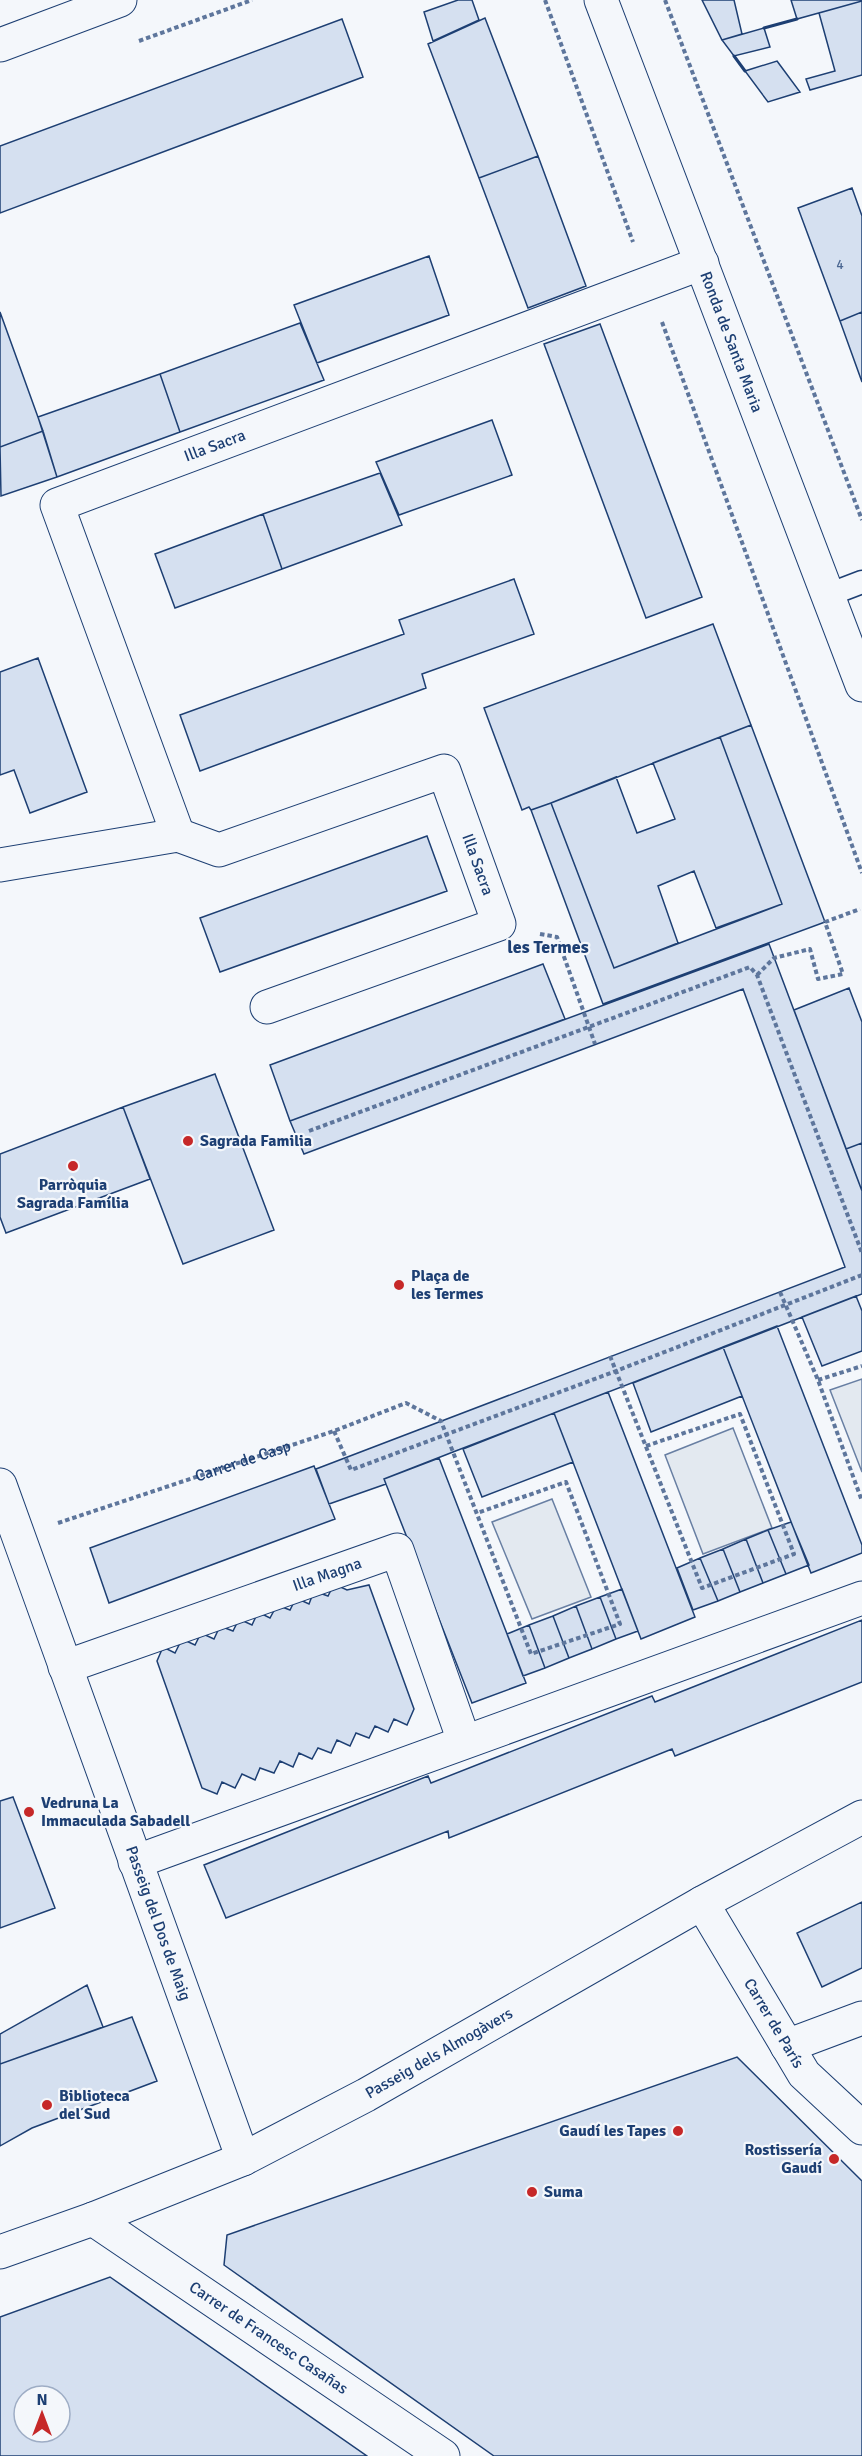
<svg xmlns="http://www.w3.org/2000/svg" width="862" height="2456" viewBox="0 0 862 2456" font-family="Signika,sans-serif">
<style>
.green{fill:#e3e9f0;stroke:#687fa3;stroke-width:1.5}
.building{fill:#d5e0f0;stroke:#1d3f73;stroke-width:1.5;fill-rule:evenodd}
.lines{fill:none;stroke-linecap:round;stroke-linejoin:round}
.service-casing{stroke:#1d3f73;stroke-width:25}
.minor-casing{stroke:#1d3f73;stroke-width:35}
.tertiary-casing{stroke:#1d3f73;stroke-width:35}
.path{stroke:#5e769c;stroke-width:4;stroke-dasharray:4.5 3;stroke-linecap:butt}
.service{stroke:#f4f7fb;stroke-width:22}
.minor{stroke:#f4f7fb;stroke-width:33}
.tertiary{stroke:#f4f7fb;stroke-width:33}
.wall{stroke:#1d3f73;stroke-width:3}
.poi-dot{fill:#c62828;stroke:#f4f7fb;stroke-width:2}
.labels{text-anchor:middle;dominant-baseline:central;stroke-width:4.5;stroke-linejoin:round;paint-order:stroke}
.number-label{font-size:14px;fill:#4b6792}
.street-label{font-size:16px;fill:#1d3f73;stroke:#f4f7fb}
.poi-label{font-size:16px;font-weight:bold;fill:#1d3f73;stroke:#f4f7fb;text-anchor:start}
.neighbourhood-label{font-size:18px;font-weight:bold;fill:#1d3f73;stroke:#f4f7fb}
</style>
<rect width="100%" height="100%" fill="#f4f7fb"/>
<!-- green -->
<path class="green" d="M862,1379v93l-32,-82z
M733,1428l39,100 -69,26 -38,-99z
M552,1499l39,98 -59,22 -40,-97z"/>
<!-- building -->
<path class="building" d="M458,0h14l7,20 -46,21 -9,-29z
M702,0h32l8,34 -20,6z
M791,0h71v1l-65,18z
M862,1v74l-52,15 -4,-11 29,-8 -16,-58z
M485,18l53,138 -59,22 -51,-134z
M342,19l21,58 -363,136v-67z
M764,28l6,19 -36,9 -12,-16z
M777,61l23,31 -32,10 -23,-31z
M538,156l48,130 -58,22 -49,-130z
M852,188l10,28v96l-22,9 -42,-113z
M429,256l20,59 -132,48 -23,-58z
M0,312l43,119 -43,16z
M862,312v70l-22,-61z
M300,323l24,57 -144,52 -20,-58z
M600,324l102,273 -56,21 -102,-274z
M160,374l20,58 -123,45 -19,-60z
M492,420l20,55 -113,40 -23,-53z
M43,431l14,46 -56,19 -1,-49z
M380,473l22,52 -120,44 -19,-55z
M263,514l19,55 -107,39 -20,-54z
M514,579l20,55 -112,40 4,14 -226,83 -20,-56 224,-81 -5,-14z
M713,624l38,101 -200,78 -20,7 -2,-3 -7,3 -38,-102z
M38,658l49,134 -57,21 -16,-43 -14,5v-103z
M751,725l74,197 -222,82 -72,-194 20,-7 63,165 168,-64 -62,-167z
M720,737l62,167 -66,24 -22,-57 -36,15 20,57 -64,25 -63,-165 65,-26 21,56 38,-14 -22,-56z
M427,836l20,55 -227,81 -20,-54z
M769,944l93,247v103l-409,158 -69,27 2,5 -57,20 -13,-35 529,-202 -102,-278 -439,165 -14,-33z
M543,964l22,55 -275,102 -20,-56z
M849,988l13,34v121l-16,6 -52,-139z
M215,1074l59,156 -91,34 -60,-157z
M123,1107l27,72 -144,54 -6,-16v-63z
M862,1143v48l-16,-42z
M856,1296l6,15v40l-40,15 -20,-49z
M777,1326l85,219v8l-51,20 -88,-226z
M723,1347l19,49 -91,36 -18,-49z
M608,1392l87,225 -54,22 -87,-226z
M554,1413l19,49 -91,35 -19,-48z
M439,1458l87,225 -54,20 -88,-224z
M314,1466l21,53 -226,84 -19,-55z
M791,1522l18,43 -23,9 -18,-44z
M768,1530l18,44 -23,9 -17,-44z
M746,1539l17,44 -23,9 -17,-43z
M723,1549l17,43 -22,9 -18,-43z
M700,1558l18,43 -25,9 -16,-42z
M334,1584l13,6 22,-5 45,124 -7,16 -13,-6 -6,13 -13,-6 -6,12 -13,-5 -6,13 -13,-6 -6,13 -13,-5 -6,11 -13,-6 -6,14 -13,-6 -6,12 -14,-5 -5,12 -13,-6 -7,14 -13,-6 -5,12 -15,-6 -45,-127 6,-14 12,6 7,-14 13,6 6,-12 13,6 6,-13 13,5 6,-12 13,6 6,-13 12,6 7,-13 13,5 6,-12 13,6 5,-13 14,5z
M622,1589l16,42 -22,8 -16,-42z
M600,1597l16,42 -24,10 -16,-43z
M576,1606l16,43 -23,9 -16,-42z
M553,1616l16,42 -24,10 -16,-43z
M862,1620v62l-187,74 -3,-7 -223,89 -1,-7 -222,87 -22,-53 224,-89 3,7 221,-87 3,6z
M529,1625l16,43 -22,8 -16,-42z
M13,1797l42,111 -55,20v-127z
M862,1902v66l-40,19 -25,-54z
M87,1985l16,42 -103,37v-30z
M132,2017l25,64 -125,47 -32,18v-82z
M737,2057l125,124v275h-368l-270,-191 3,-30z
M110,2277l257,179h-367v-139zM24,2396h36v36h-36z"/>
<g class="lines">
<!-- service casing -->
<g class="service-casing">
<path id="service" d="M828,595l34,-13"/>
</g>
<!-- minor casing -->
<g class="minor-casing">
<g id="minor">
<path d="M0,45l120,-45"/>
<path id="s2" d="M178,835l-121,-330 645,-242"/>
<path id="s3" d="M0,865l178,-30 41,15 225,-79 55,153 -232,83"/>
<path id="s4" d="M0,1485l243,674"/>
<path id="s5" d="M65,1667l332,-117 67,191"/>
<path d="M135,1862l727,-264"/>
<path id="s6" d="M702,1903l102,171 58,54"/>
<path d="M787,2046l75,-28"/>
<path id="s7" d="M93,2219l350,237"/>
<path id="s8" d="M0,2252l93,-33 150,-60 123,-64 336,-192 160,-86"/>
</g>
</g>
<!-- tertiary casing -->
<g class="tertiary-casing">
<g id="tertiary">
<path id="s9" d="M601,0l261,685"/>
</g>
</g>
<!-- path -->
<g class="path">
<path d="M545,0l88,242"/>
<path d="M665,0l197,520"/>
<path d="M139,41l113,-41"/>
<path d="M662,322l200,551"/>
<path d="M540,934l17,3 38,107"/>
<path d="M757,975l17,-17 36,-9 8,30 25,-5 -18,-52 35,-13"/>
<path d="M309,1131l441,-164 7,8 105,278"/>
<path d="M780,1292l38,88 44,121"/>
<path d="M610,1356l92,232 92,-34 -54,-140 -94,32"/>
<path d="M818,1380l44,-14"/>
<path d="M334,1431l17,39 265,-99 246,-96"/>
<path id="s1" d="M58,1523l276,-92 72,-28 35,18 90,233 89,-30 -54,-142 -89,31"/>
</g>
<!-- service -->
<use href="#service" class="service"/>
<!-- minor -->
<use href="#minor" class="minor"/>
<!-- tertiary -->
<use href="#tertiary" class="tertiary"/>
<!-- wall -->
<path class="wall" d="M764,28l33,-9
M734,56l11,15"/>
</g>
<!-- markers -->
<g class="poi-dot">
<circle cx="188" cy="1141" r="6"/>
<circle cx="73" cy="1166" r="6"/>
<circle cx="399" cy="1285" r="6"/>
<circle cx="29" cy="1812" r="6"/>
<circle cx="47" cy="2105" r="6"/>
<circle cx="678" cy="2131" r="6"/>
<circle cx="834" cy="2159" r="6"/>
<circle cx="532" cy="2192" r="6"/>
</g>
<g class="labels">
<!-- number labels -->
<g class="number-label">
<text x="840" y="264">4</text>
</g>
<!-- street labels -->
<g class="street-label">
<text stroke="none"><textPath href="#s9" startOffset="366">Ronda de Santa Maria</textPath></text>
<text stroke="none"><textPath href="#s2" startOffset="520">Illa Sacra</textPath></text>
<text stroke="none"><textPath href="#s3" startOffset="562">Illa Sacra</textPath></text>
<text stroke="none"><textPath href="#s1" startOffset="195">Carrer de Casp</textPath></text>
<text stroke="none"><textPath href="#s5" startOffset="278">Illa Magna</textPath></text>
<text stroke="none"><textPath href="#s4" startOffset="466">Passeig del Dos de Maig</textPath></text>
<text stroke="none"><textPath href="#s6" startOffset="140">Carrer de París</textPath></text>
<text stroke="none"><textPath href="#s8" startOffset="483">Passeig dels Almogàvers</textPath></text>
<text stroke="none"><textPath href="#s7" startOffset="212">Carrer de Francesc Casañas</textPath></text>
</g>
<!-- poi labels -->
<g class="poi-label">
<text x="200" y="1141">Sagrada Familia</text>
<text x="73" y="1185" text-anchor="middle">Parròquia<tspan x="73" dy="18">Sagrada Família</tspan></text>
<text x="411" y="1276">Plaça de<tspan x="411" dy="18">les Termes</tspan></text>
<text x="41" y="1803">Vedruna La<tspan x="41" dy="18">Immaculada Sabadell</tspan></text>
<text x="59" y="2096">Biblioteca<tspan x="59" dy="18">del Sud</tspan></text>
<text x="666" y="2131" text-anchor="end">Gaudí les Tapes</text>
<text x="822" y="2150" text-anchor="end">Rostissería<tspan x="822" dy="18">Gaudí</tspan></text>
<text x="544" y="2192">Suma</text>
</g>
<!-- neighbourhood labels -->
<g class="neighbourhood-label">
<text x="548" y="947">les Termes</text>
</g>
</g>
<!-- north arrow -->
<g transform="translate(42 2414)"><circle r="28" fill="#f4f7fb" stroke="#9eadc5" stroke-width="1.5"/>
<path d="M0-4.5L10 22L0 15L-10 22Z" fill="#c62828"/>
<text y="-9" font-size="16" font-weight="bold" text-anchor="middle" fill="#1d3f73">N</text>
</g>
</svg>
